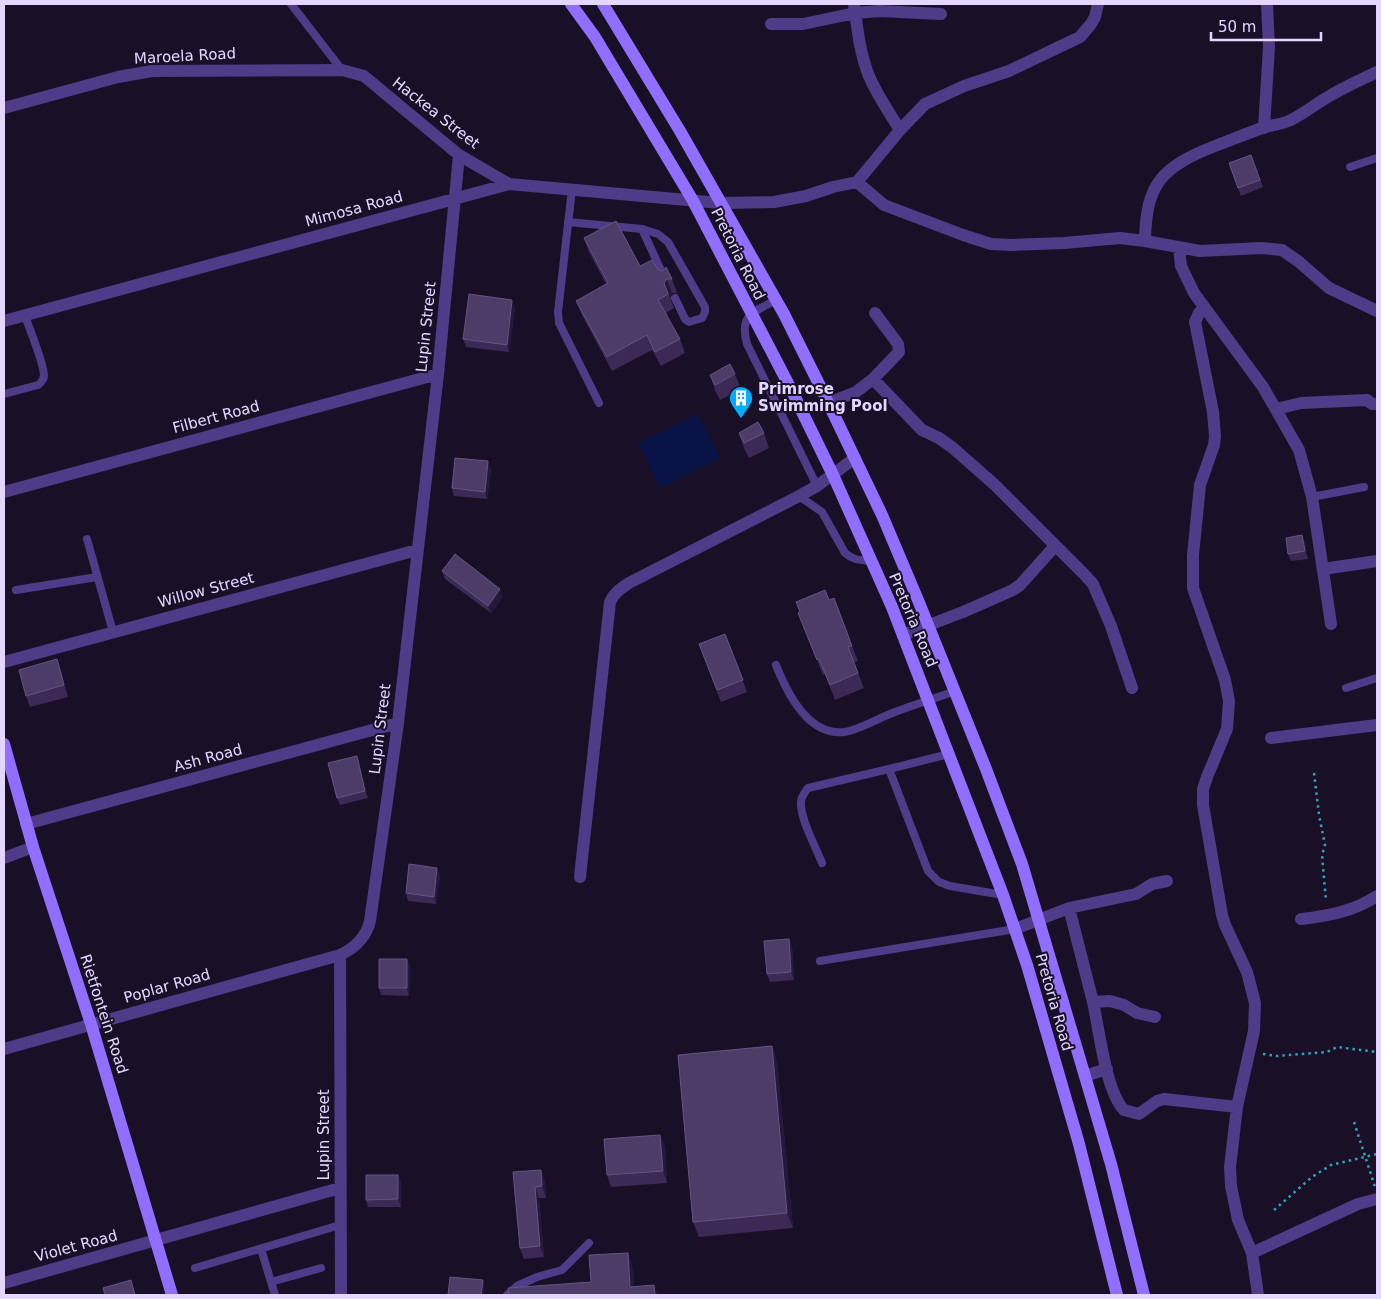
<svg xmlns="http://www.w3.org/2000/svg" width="1381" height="1299" viewBox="0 0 1381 1299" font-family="'DejaVu Sans',sans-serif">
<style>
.water{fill:#0a1346}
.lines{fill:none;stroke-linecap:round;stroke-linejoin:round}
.path{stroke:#30a3ba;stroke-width:2.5;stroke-dasharray:2.5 4;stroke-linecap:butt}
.lane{stroke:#4f3b87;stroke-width:8}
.street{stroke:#4f3b87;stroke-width:12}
.secondary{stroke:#926eff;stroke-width:12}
.wall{fill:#3c2956}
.shaded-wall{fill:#26173c}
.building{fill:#4e3c68;stroke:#655480}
.labels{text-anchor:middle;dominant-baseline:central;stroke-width:4;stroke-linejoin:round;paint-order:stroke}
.street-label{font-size:15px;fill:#e4d7ff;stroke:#191028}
.poi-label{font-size:15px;font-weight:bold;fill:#e4d7ff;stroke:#191028;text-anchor:start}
</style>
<rect width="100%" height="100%" fill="#191028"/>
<!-- water -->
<path class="water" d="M698,414l22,44 -60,30 -22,-45z"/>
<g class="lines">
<!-- path -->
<path class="path" d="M1314,773l5,42 6,30 -3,10 4,46
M1263,1054l14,2 50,-4 10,-5 40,5
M1354,1122l21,65
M1274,1210l38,-33 19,-12 46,-11"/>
<!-- lane -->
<path class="lane" d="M291,4l51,66
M1350,167l27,-9
M572,189l-14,123 1,11 40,80
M568,222l74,7 16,5 10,8 37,65v5l-3,6 -13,4 -4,-3 -10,-21
M642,229l23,50
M776,300c-23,13 -37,14 -29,44l70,142
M4,394l34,-9c4,-3 6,-6 6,-10 -1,-14 -14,-45 -19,-59
M799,496l23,16 23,41c8,7 14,7 25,8
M1312,497l52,-10
M87,539l26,93
M16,590l81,-13
M776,665c11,28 32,71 68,67 14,-2 33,-13 46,-18 22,-9 44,-15 65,-23
M1346,688l31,-10
M949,754l-60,15 39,102 11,11 11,4 53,9
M822,863c-6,-16 -22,-44 -21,-61 0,-5 3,-9 7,-14l81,-19
M820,961l195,-32
M261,1249l14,46
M195,1268l145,-43
M271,1282l50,-14
M507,1295l10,-9 20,-9 25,-7 27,-27"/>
<!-- street -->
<path class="street" d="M854,4c3,23 6,50 15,72 8,19 20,36 31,54
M771,24h32l52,-11 24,-2 62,3
M1377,72c-15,7 -30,14 -44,22 -15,8 -28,19 -42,26 -8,4 -18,5 -26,7 -17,6 -34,13 -50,19 -53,21 -69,37 -70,95l55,10 61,-3 21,2 16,11 31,27 48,23
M4,108l114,-31 34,-6 190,-1 22,6 95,79 50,29
M1264,128l5,-81 -2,-43
M857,182l27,23 79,30 28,9 20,1 53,-2 56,-5 25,3
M1179,248l2,18 13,27 69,94 36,63 13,47 19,127
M1204,307l-5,6 -4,9 18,90 2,24 -1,9 -14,40 -7,70v33l32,92 4,21 -2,28 -20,48 -4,12v16l19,110 3,10 22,47 8,31 -1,28 -17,76 -7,60 1,19 7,34 14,33 6,42
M4,321l505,-137 211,19 54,-1 32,-6 27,-9 24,-5 43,-52 25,-26 39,-18 45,-15 71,-34 11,-13 4,-7 3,-13
M873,379l26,-27 -1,-8 -23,-31
M828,403l28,-11 17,-13 49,51 17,8 14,10 42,37 89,89 9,10 18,42 21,62
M1276,409l25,-6 66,-3 5,4h5
M4,492l434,-118
M1323,569l54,-8
M903,635l60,-23 50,-22 7,-5 35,-39
M4,662l413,-112
M1271,738l106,-13
M26,824l372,-101
M4,858l29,-11
M580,877l30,-275c4,-9 10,-13 19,-19l170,-87 18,-10 38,-28
M1069,908l24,94 17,-1 14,4 13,8 18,4
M1301,919c28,-3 53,-8 76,-23
M1015,929l54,-21 67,-14 16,-10 15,-3
M340,955l1,340
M1093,1002c6,27 13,90 31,108l15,4 18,-13 7,-2 73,8
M4,1049l336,-94c15,-7 26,-17 30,-34l28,-198 40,-349 21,-219
M1085,1076l22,-7
M1252,1253l106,-49 19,-5
M4,1283l336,-95"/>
<!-- secondary -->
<path class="secondary" d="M571,4l24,33 97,162 99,190 42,86 59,132 111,288 24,70 52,179 38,151
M603,4l77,127 104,183 39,78 59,123 36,85 68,169 36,95 89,300 33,131
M4,744l29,103 58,177 81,271"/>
</g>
<!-- wall -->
<path class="wall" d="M1251,155l12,32 -22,9 -12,-33z
M584,238l56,28 18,4 14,9 5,14h-5l-2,4 4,11 -8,5 14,26 5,14 -24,13 -9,-16 -40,21 -30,-56 -6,-14 30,-17 -17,-32z
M515,307l-6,45 -43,-5 -3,-8z
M735,374l6,15 -21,11 -5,-10 -5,-15z
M739,433h25l5,15 -20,10 -5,-10z
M491,469l-4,30 -33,-3 -2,-8z
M1302,535l3,8 3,16 -17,2 -3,-7z
M442,571l61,26 -12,16 -46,-34z
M829,600l23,46 6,15 -4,1 10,26 -29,12 -10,-26 -2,1 -25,-62z
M725,634l22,58 -26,10 -22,-58z
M57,659l4,12 7,26 -38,10 -4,-11z
M357,756l2,8 9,34 -28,7 -3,-7z
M440,875l-4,29 -28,-3 -2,-8z
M789,939l3,7 2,34 -24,2 -3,-8z
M407,959l3,8 -1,29 -28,-1 -2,-7z
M772,1046l5,15 16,167 -94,9 -6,-15z
M660,1135l5,12 2,36 -56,4 -4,-12z
M541,1170l4,11 1,17h-7l5,59 -20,2 -4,-11 -7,-76z
M398,1175l3,7v25h-33l-2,-7z"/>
<!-- shaded-wall -->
<path class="shaded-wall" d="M667,279l5,14 -2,4 -6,-14z
M512,300l3,7 -6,45 -2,-7z
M488,461l3,8 -4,30 -2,-7z
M1302,535l3,8 3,16 -3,-8z
M500,589l3,8 -12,16 -3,-7z
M57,659l4,12 7,26 -4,-12z
M357,756l2,8 9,34 -3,-7z
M437,868l3,7 -4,29 -2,-7z
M789,939l3,7 2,34 -3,-8z
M407,959l3,8 -1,29 -2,-8z
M772,1046l5,15 16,167 -6,-15z
M660,1135l5,12 2,36 -4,-12z
M541,1170l4,11 1,17 -4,-12z
M398,1175l3,7v25l-3,-8z
M535,1187l4,11 5,59 -4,-11z
M628,1253l5,15 2,27 -5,-8z
M483,1280l2,8 -1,7h-3z
M654,1285l4,10h-3z"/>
<!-- building -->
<path class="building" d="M1251,155l9,25 -22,8 -9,-25z
M616,221l24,45 12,-6 6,10 5,1 3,-4 6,12h-5l-3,4 4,11 -10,6 22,39 -25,13 -8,-17 -40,22 -31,-56 32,-18 -24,-45z
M469,294l43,6 -5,45 -44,-6z
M730,364l5,10 -20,11 -5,-10z
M758,422l6,11 -20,10 -5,-10z
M455,458l33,3 -3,31 -33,-4z
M1302,535l3,16 -17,3 -2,-16z
M455,554l45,35 -12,17 -46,-35z
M825,590l4,10 5,-2 18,48 -4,1 10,26 -28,12 -11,-26 -2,1 -19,-47 2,-1 -4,-10z
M725,634l18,46 -26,10 -18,-46z
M57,659l7,26 -38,11 -7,-26z
M357,756l8,35 -28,7 -9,-35z
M409,864l28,4 -3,29 -28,-4z
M789,939l2,33 -24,2 -3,-33z
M379,959h28v29h-28z
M772,1046l15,167 -94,9 -15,-167z
M660,1135l3,36 -56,4 -3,-36z
M541,1170l1,16 -7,1 5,59 -20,2 -7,-76z
M366,1175h32v24l-32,1z
M628,1253l2,34 24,-2 1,10h-146l-1,-7 83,-6 -2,-27z
M450,1277l33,3 -2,15h-33z
M131,1280l4,15h-30l-2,-7z"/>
<!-- icons -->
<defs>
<g id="building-pin" transform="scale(1.25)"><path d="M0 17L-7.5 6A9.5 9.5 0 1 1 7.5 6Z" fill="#03acfe" stroke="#191028"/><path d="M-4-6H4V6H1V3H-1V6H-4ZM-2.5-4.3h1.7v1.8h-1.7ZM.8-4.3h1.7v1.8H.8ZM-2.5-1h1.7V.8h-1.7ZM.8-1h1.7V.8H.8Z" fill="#fff"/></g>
</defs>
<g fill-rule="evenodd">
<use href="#building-pin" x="741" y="398"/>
</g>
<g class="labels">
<!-- street labels -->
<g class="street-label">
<text transform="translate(185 56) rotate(-3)">Maroela Road</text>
<text transform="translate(436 113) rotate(38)">Hackea Street</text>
<text transform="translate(354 209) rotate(-15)">Mimosa Road</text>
<text transform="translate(738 254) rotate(63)">Pretoria Road</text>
<text transform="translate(426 327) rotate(-84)">Lupin Street</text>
<text transform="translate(216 417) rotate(-15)">Filbert Road</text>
<text transform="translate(206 590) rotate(-15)">Willow Street</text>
<text transform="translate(913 620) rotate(67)">Pretoria Road</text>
<text transform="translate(380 729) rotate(-83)">Lupin Street</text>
<text transform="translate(208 758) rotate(-15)">Ash Road</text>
<text transform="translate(167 986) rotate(-16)">Poplar Road</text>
<text transform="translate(1054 1002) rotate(74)">Pretoria Road</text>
<text transform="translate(104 1014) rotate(72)">Rietfontein Road</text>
<text transform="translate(324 1135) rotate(-90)">Lupin Street</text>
<text transform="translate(76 1246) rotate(-15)">Violet Road</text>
</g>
<!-- poi labels -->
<g class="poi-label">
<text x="758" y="389">Primrose<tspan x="758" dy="17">Swimming Pool</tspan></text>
</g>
</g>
<!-- border -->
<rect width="1381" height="1299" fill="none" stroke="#e4d7ff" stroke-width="10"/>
<!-- scale -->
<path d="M1211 32v8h110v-8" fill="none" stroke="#e4d7ff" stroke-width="2.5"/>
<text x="1218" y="32" font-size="15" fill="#e4d7ff" stroke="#191028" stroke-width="4" paint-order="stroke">50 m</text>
</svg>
